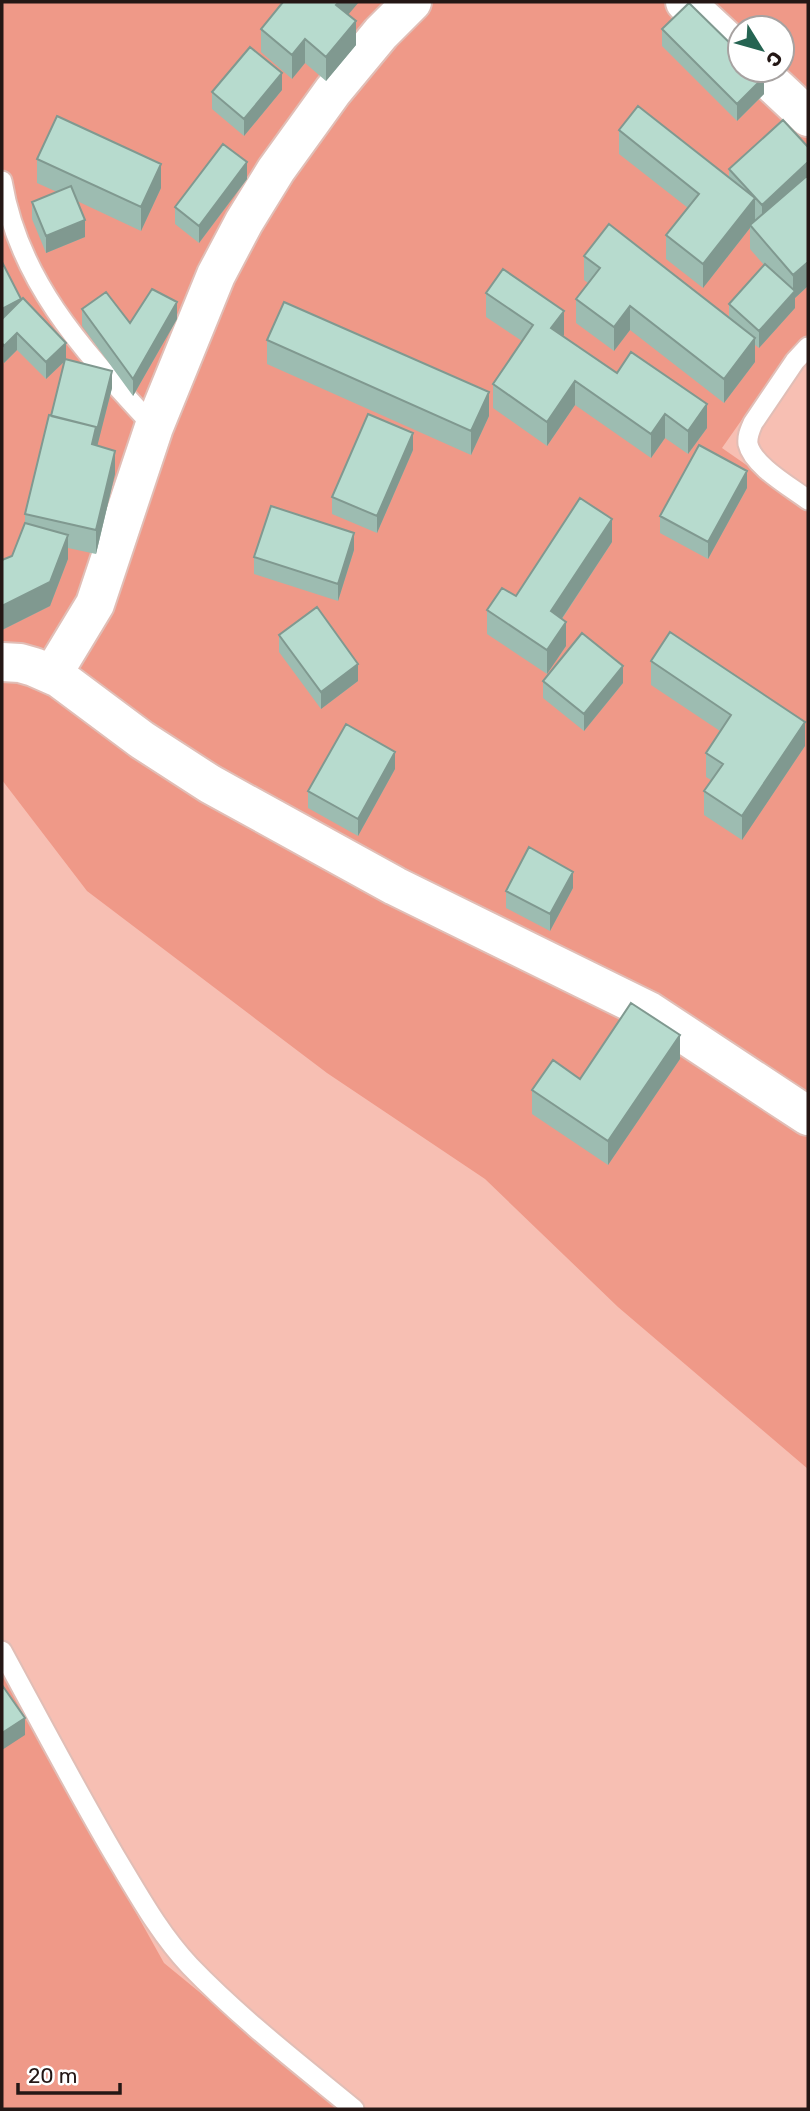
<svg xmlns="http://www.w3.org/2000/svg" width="810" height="2111" viewBox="0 0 810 2111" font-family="Rubik,sans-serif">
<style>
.green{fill:#f7bfb3;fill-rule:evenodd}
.forest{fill:#ef9988;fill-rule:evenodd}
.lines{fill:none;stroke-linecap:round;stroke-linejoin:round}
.service-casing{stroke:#e1beb6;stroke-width:23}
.minor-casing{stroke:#e1beb6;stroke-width:42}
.service{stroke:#fff;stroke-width:19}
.minor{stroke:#fff;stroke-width:38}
.wall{fill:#9dbcb1}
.shaded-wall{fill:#809990}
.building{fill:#b7dbce;stroke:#809990;stroke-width:2}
</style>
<rect width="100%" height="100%" fill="#fdf6f4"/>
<!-- green -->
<path class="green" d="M2,2h806v2107h-806zM740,28h42v42h-42z"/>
<!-- forest -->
<path class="forest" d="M2,2h806v333l-23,23 -63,90 86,60v961l-190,-162 -133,-128 -158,-106 -240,-182 -85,-111zM740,28h42v42h-42z
M2,1651l66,140 96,172 112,92 62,54h-336z"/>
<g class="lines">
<!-- service casing -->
<g class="service-casing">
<path id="service" d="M2,181c17,103 84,172 152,246
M808,347l-13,14 -42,62c-3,7 -6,13 -5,21 5,22 43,43 60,56
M2,1651c37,68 73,137 113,205 23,38 44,77 75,110 50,52 108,97 164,143"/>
</g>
<!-- minor casing -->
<g class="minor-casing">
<path id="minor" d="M685,2l55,51
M758,70l50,47
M2,662l18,1 14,4 25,11 83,62 68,44 185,102 254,125 159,105
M52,675l43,-71 59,-177 62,-152 28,-53 32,-52 57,-79 48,-58 31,-31"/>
</g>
<!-- service -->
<use href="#service" class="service"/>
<!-- minor -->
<use href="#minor" class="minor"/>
</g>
<!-- wall -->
<path class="wall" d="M348,15l8,30 -30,36 -21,-18 -13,16 -31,-27v-23z
M662,29l102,65 -27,27 -75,-75z
M282,90l-38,46 -32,-27v-17z
M619,130l110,48v-9l79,-22v139l-13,12v10l-36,40 -4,-3v17l-31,41 -94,-73 -16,21 -38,-28v-24l12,-16 -4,-3v-24l145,62v-14l35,-39 -14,-16v-21l-47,60 -37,-29v-24l22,-27 -69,-54z
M37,159l124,29 -20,43 -64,-30 8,36 -39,16 -14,-34v-17l25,-10 -20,-9z
M247,179l-48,64 -24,-19v-17z
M2,262l19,37 45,61 46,28 -15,58 18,28 -19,80 -28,-6v11l-18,47 -48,24v-70l10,-4 13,-33v-9l40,-153 -19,18 -29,-29 -13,13 -2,-3z
M486,293l78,42 -1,1 54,37 90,55 -19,26 -23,-16 -14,20 -76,-53 -28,41 -54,-38v-24l29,-43 -36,-24z
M82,309l48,14 47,-4 -44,77 -51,-70z
M267,340l222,76 -18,39 -204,-91z
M413,450l-36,83 -45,-19v-17z
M747,488l-39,71 -48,-26v-17z
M612,542l-50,77 4,27 -19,28 -60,-40v-24l29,-14z
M354,550l-16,51 -84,-27v-17z
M279,635l79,46 -37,28 -42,-57z
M651,661l154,85 -63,94 -38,-25v-24l7,-11 -5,-3v-24l14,-22 -69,-46z
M543,681l80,2 -39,48 -41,-33z
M395,769l-37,67 -50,-28v-17z
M573,888l-23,43 -44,-23v-17z
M680,1059l-72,106 -76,-51v-24l48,-11z"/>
<!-- shaded-wall -->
<path class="shaded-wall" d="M339,2h20l-23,27v-24z
M356,21v24l-30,36v-24z
M305,39v24l-13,16v-24z
M282,73v17l-38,46v-17z
M764,77v17l-27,27v-17z
M247,162v17l-48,64v-17z
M808,162v17l-46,43v-17z
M161,164v24l-20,43v-24z
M755,198v24l-5,3v3l-47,60v-24z
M85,220v17l-39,16v-17z
M808,262v24l-13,12v10l-36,40v-17l34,-39v-17z
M21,299v17l-19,10v-17z
M177,302v17l-44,77v-17z
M630,306v24l-16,21v-24z
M564,311v24l-13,17v-24z
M17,333v17l-13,13v-17z
M755,338v24l-31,41v-24z
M66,343v17l-20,19v-17z
M112,371v17l-16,63v-17z
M575,381v24l-28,41v-24z
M489,392v24l-18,39v-24z
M707,404v24l-19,26v-23z
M665,414v24l-14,20v-24z
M96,427v24l-4,-7z
M413,433v17l-36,83v-17z
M115,451v23l-19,80v-24z
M747,471v17l-39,71v-17z
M612,519v23l-61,93v-24z
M354,533v17l-16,51v-17z
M68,535v24l-18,47 -48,24v-24z
M566,622v24l-19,28v-24z
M358,664v17l-37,28v-17z
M623,666v17l-39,48v-17z
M805,722v24l-63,94v-24z
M395,752v17l-37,67v-17z
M573,872v16l-23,43v-17z
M680,1035v24l-72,106v-24z
M25,1718v17l-23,15v-17z"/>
<!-- building -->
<path class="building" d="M283,2h56l-3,3 20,16 -30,36 -21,-18 -13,16 -31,-26z
M689,3l51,50v17h17l7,7 -27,27 -75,-75z
M250,47l32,26 -38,46 -32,-27z
M638,106l117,92 -52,66 -37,-29 33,-41 -80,-64z
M57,116l104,48 -20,43 -104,-48z
M783,120l25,27v15l-46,43 -33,-36z
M223,144l24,18 -48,64 -24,-19z
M808,175v87l-15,13 -43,-50z
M71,186l14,34 -39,16 -14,-34z
M609,224l146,114 -31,41 -94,-73 -16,21 -38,-28 24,-31 -16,-12z
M2,262l19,37 -19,10z
M765,264l30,27 -36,40 -30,-27z
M503,269l61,42 -13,17 66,45 14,-21 76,52 -19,27 -23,-17 -14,20 -76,-53 -28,41 -54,-38 40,-59 -47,-32z
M152,289l25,13 -44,77 -51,-70 24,-17 24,31z
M23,298l43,45 -20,19 -29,-29 -13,13 -2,-3v-24z
M284,302l205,90 -18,39 -204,-91z
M65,359l47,12 -16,63v-7l-45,-11z
M368,414l45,19 -36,83 -45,-19z
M49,415l47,12 -4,17 23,7 -19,79 -71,-16z
M699,445l48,26 -39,71 -48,-26z
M580,498l32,21 -61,92 15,11 -19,28 -60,-40 15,-22 14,8z
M271,506l83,27 -16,51 -84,-27z
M25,523l43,12 -18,47 -48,24v-46l10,-4z
M317,607l41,57 -37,28 -42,-57z
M670,632l135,90 -63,94 -38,-25 19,-27 -17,-11 25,-38 -80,-54z
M582,633l41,33 -39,48 -41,-33z
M346,724l49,28 -37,67 -50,-28z
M529,847l44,25 -23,42 -44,-23z
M631,1003l49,32 -72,106 -76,-51 21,-30 27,19z
M2,1685l23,33 -23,15z"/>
<!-- border -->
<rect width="810" height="2111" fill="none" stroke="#241715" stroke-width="7"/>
<!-- north arrow -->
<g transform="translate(761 49) rotate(127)"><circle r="33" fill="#ffffff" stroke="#a7a2a1" stroke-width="2"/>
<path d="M0-5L12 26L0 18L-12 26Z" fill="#256452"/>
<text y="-10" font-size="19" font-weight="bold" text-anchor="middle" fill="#241715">С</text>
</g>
<!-- scale -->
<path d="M18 2083v10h102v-10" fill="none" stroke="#241715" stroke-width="3.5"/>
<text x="28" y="2083" font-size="21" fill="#241715" stroke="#ffffff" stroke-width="5" paint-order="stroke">20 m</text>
</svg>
